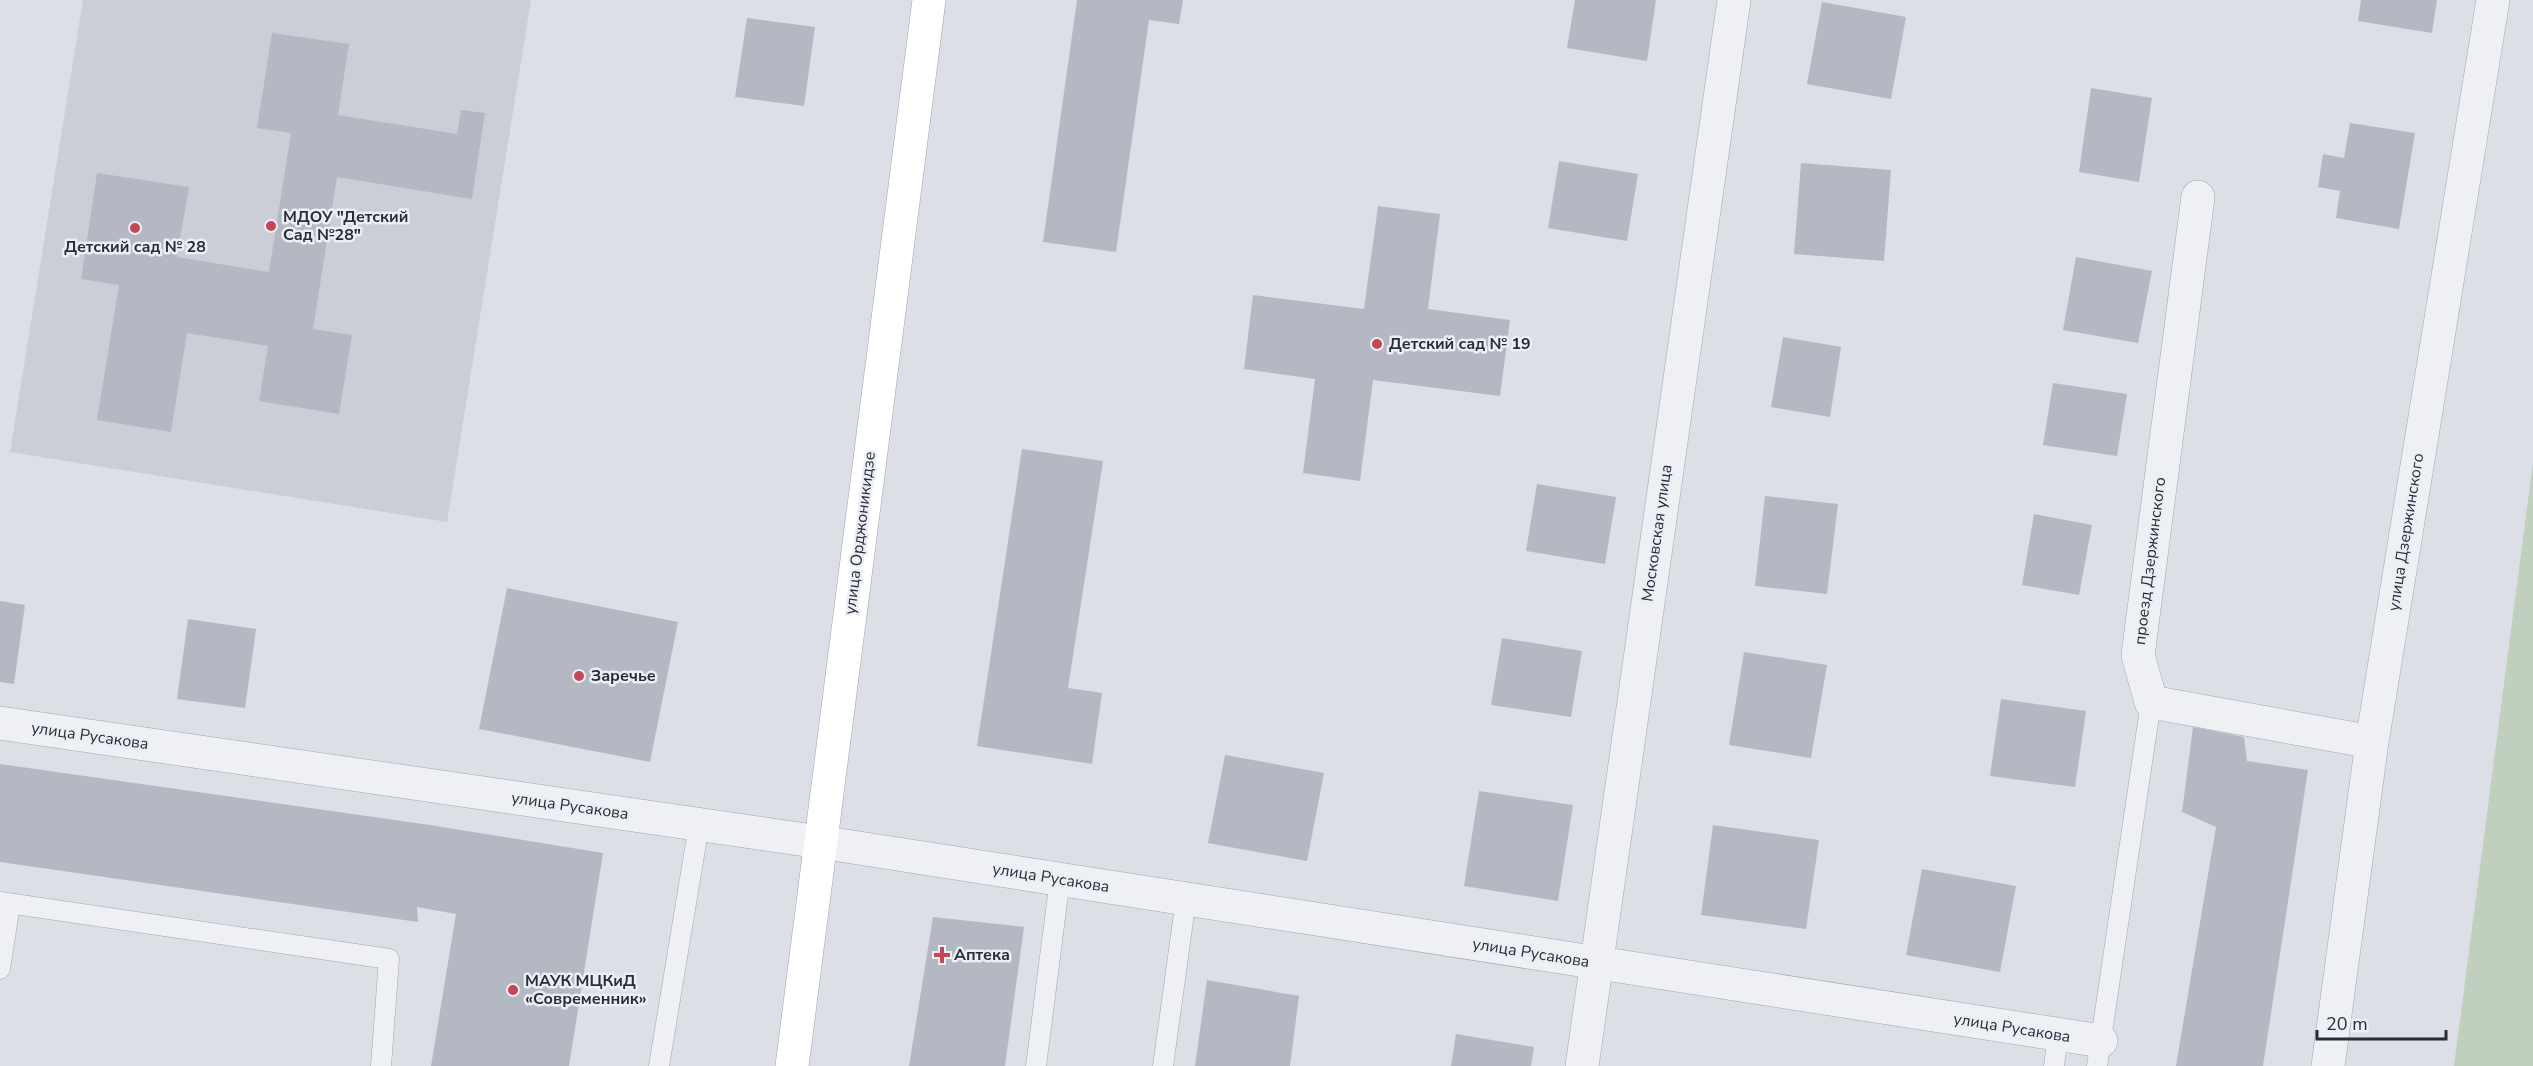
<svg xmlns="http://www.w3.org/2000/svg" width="2533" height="1066" viewBox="0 0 2533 1066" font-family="'Nunito Sans',sans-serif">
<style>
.built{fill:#cbced7}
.green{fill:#c1cfbe}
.building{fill:#b4b8c2}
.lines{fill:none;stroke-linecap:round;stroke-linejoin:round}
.service-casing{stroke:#a2a6af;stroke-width:21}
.minor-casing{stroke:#a2a6af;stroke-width:34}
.primary-casing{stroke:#9da3b0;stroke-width:34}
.service{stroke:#eff0f4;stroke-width:20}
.minor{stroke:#eff0f4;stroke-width:33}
.primary{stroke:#fff;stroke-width:33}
.poi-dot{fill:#c44853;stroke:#ebeef3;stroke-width:2}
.labels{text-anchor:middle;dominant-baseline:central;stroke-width:5;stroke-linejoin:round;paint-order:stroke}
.poi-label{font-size:16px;font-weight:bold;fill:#272d3b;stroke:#ebeef3;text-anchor:start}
.street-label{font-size:16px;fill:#272d3b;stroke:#ebeef3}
</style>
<rect width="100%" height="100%" fill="#dcdfe5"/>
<!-- built -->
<path class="built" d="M83,0h448l-84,522 -437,-70z"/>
<!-- green -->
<path class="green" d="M2533,462v604h-79z"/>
<!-- building -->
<path class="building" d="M1077,0h106l-4,24 -30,-4 -33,232 -73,-10z
M1575,0h81l-9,61 -80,-13z
M2361,0h76l-5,33 -74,-12z
M1822,2l84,15 -15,82 -84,-15z
M747,18l68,9 -11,79 -69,-9z
M272,33l77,11 -11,71 119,19 4,-24 24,3 -13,86 -135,-22 -24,152 39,6 -13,79 -80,-13 9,-55 -81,-13 -16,99 -74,-12 22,-135 -38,-6 16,-106 92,14 -12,70 92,15 22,-139 -34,-5z
M2091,88l61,10 -13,84 -60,-10z
M2350,123l65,10 -16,96 -63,-11 4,-27 -22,-4 5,-33 21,4z
M1559,161l79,13 -11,67 -79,-13z
M1801,163l90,7 -7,91 -90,-7z
M1378,206l62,8 -12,95 82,11 -10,76 -127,-16 -13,101 -57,-8 12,-94 -71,-10 9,-74 111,14z
M2076,257l76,14 -14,72 -75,-13z
M1783,337l58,10 -11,70 -59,-10z
M2053,383l74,11 -10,62 -74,-11z
M1022,449l81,12 -35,227 34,5 -10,71 -115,-18z
M1537,484l79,13 -11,67 -79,-13z
M1765,496l73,8 -11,90 -72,-8z
M2034,514l58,11 -13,70 -57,-10z
M507,588l171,34 -28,140 -171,-33z
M0,601l25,4 -11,79 -14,-2z
M188,619l68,10 -11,79 -68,-9z
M1502,638l80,13 -11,66 -80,-12z
M1744,652l83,13 -16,93 -82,-13z
M2001,699l85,12 -11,76 -85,-11z
M2193,727l51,10 3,24 61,9 -45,296h-87l40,-239 -34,-15z
M1225,755l99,18 -17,88 -99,-18z
M0,764l430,61 173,28 -34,213h-138l25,-152 -39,-7 1,15 -418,-60z
M1479,791l94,14 -15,96 -94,-15z
M1713,825l106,15 -13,89 -105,-14z
M1922,869l94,17 -16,86 -94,-17z
M933,917l91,10 -19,139h-96z
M1207,980l92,16 -9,70h-95z
M1456,1034l78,13 -3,19h-80z"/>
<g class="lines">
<!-- service casing -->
<g class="service-casing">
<path id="service" d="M0,902l389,57 -8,107
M0,969l10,-65
M659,1066l40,-241
M1036,1066l24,-187
M1163,1066l23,-167
M2054,1066l4,-31
M2097,1066l54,-364"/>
</g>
<!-- minor casing -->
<g class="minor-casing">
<path id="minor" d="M2198,197l-60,458 13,47 221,40
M0,723l820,119 1281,199
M1582,1066l152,-1066
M2328,1066l44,-324 121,-742"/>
</g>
<!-- primary casing -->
<g class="primary-casing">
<path id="primary" d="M792,1066l137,-1066"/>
</g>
<!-- service -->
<use href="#service" class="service"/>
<!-- minor -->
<use href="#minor" class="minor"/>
<!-- primary -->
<use href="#primary" class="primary"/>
</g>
<!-- markers -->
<g class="poi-dot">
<circle cx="271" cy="226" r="6"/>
<circle cx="135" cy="228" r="6"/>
<circle cx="1377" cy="344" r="6"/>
<circle cx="579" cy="676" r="6"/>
<path d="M939 946h6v6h6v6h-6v6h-6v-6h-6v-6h6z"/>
<circle cx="513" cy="990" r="6"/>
</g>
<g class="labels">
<!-- poi labels -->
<g class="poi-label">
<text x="283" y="217">МДОУ "Детский<tspan x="283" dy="18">Сад №28"</tspan></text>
<text x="135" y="247" text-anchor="middle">Детский сад № 28</text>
<text x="1389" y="344">Детский сад № 19</text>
<text x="591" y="676">Заречье</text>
<text x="954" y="955">Аптека</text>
<text x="525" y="981">МАУК МЦКиД<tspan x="525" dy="18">«Современник»</tspan></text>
</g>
<!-- street labels -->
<g class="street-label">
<text transform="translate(2406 532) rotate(-81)">улица Дзержинского</text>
<text transform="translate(860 533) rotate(-83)">улица Орджоникидзе</text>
<text transform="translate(1657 533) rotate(-82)">Московская улица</text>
<text transform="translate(2150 561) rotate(-83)">проезд Дзержинского</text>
<text transform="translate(90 736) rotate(8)">улица Русакова</text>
<text transform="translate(570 806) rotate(8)">улица Русакова</text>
<text transform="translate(1051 878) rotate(9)">улица Русакова</text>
<text transform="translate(1531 953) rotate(9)">улица Русакова</text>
<text transform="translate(2012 1028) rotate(9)">улица Русакова</text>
</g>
</g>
<!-- scale -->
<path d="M2317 1030v9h129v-9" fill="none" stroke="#272d3b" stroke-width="3"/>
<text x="2326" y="1030" font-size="18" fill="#272d3b" stroke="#ebeef3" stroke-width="4.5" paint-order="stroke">20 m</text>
</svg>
